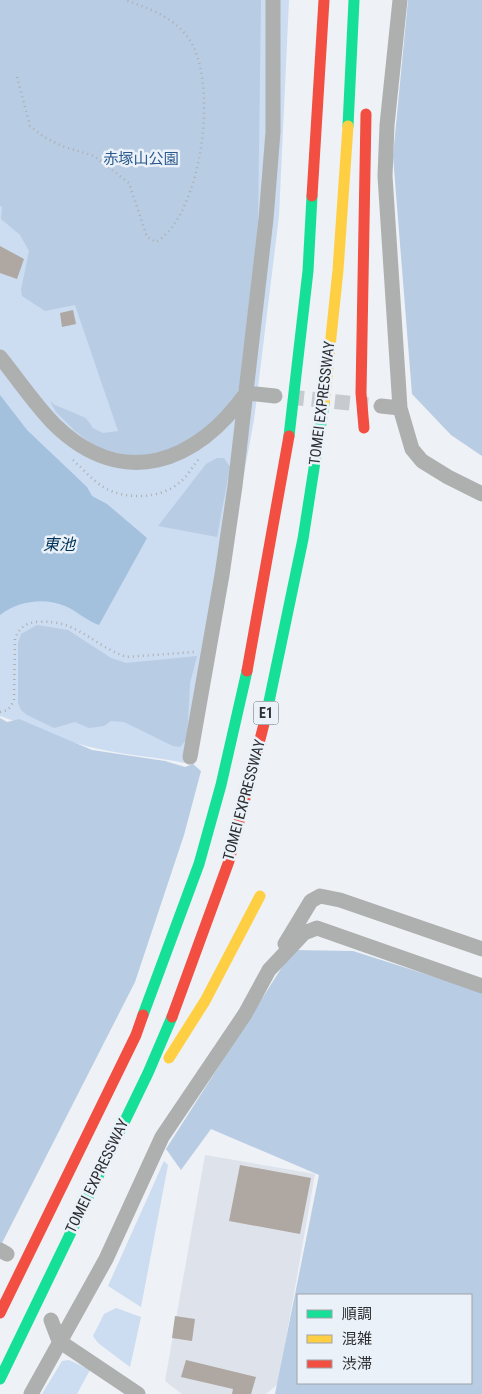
<svg xmlns="http://www.w3.org/2000/svg" width="482" height="1394" viewBox="0 0 482 1394" font-family="'Roboto Condensed','Noto Sans JP',sans-serif">
<style>
.built{fill:#dde2eb}
.green{fill:#ccdcf1}
.forest{fill:#b8cce4;fill-rule:evenodd}
.water{fill:#a3c1dd}
.building{fill:#aea7a2}
.lines{fill:none;stroke-linecap:round;stroke-linejoin:round}
.street-tunnel{stroke:#c7cace;stroke-width:15;stroke-dasharray:15 8;stroke-linecap:butt}
.path{stroke:#adafaf;stroke-width:2.5;stroke-dasharray:1 4;stroke-linecap:butt}
.street{stroke:#aeafaf;stroke-width:15}
.fast{stroke:#16e098;stroke-width:11}
.slow{stroke:#ffcf43;stroke-width:11}
.jam{stroke:#f24e42;stroke-width:11}
.labels{text-anchor:middle;dominant-baseline:central;stroke-width:5;stroke-linejoin:round;paint-order:stroke}
.shield{fill:#ebf1f8;stroke:#65686d;stroke-width:1}
.shield-label{font-size:14px;font-weight:bold;fill:#2c2e31}
.park-label{font-size:15px;fill:#2b598f;stroke:#ebf1f8}
.street-label{font-size:15px;fill:#2c2e31;stroke:#ebf1f8}
.water-label{font-size:16px;font-style:italic;fill:#003559;stroke:#ebf1f8}
</style>
<rect width="100%" height="100%" fill="#eef1f5"/>
<!-- built -->
<path class="built" d="M205,1155l110,19 -37,210 -12,10h-84l-17,-13z"/>
<!-- green -->
<path class="green" d="M0,0h289l-10,216 -25,204 -64,344c-30,-7 -61,-8 -91,-15 -34,-7 -67,-22 -99,-33z
M164,1161l4,4 -27,142 -33,-21z
M116,1308l25,9 -11,50 -32,-24 -5,-7 11,-22z
M69,1360l21,10 -13,24h-35l20,-33z"/>
<!-- forest -->
<path class="forest" d="M0,0h261l-3,223 -19,166 -15,23 -38,33 -38,15 -51,-12 -22,-17 -19,-19 -6,-11 5,4 31,13 7,10 10,5 15,-2 -43,-126 -30,6 -23,-15 -1,-6 8,-39 -9,-16 -19,-16 1,-12 -2,-1z
M408,0h74v456l-31,-21 -39,-41 -19,-238z
M217,458h7l6,9 -13,70 -59,-11 48,-62z
M37,625l31,5 43,28 15,5 71,-7 -7,27 -3,56 -7,8 -7,-1 -49,-24 -13,-1 -7,5 -15,2 -14,-6 -21,6 -27,-13 -6,-5 -3,-7v-60l3,-9z
M0,718l7,4 12,-3 73,31 73,11 20,6 8,-3 8,7 -17,64 -49,147 -135,265z
M293,950l60,1 129,41v402h-207l44,-219 -108,-46 -30,41 -15,-21zM298,1295h173v88h-173z"/>
<!-- water -->
<path class="water" d="M0,395l27,35 60,57 5,9 15,8 40,34 -48,87c-12,-4 -22,-14 -34,-19 -20,-9 -48,-5 -65,9z"/>
<!-- building -->
<path class="building" d="M0,246l24,13 -7,20 -17,-6z
M73,310l3,14 -14,3 -2,-14z
M240,1165l71,13 -11,56 -71,-13z
M175,1316l20,3 -3,22 -20,-3z
M186,1360l70,17 -5,17h-19l1,-5 -52,-12z"/>
<g class="lines">
<!-- street-tunnel -->
<path class="street-tunnel" d="M289,397l79,8"/>
<!-- path -->
<path class="path" d="M17,77l13,49 14,11 18,9 32,10 35,27 18,54 9,5c47,-28 64,-164 31,-206 -16,-20 -39,-28 -62,-36
M73,460c10,9 20,21 32,28 21,12 55,11 74,-5 8,-6 13,-16 20,-24
M0,712l8,-2 6,-9 1,-63c5,-11 12,-16 24,-16 39,-3 55,25 88,35l67,-5"/>
<!-- street -->
<path class="street" d="M400,0l-13,125 -2,51 15,232 12,41 10,12 26,16 34,17
M0,357c18,22 35,48 55,68 68,66 142,38 191,-32l29,3
M381,406l19,2
M190,757l32,-182 13,-89 31,-267 7,-87v-132
M285,944l26,-43 9,-5 20,4 142,49
M0,1250l7,4
M51,1320l8,21 79,53
M31,1394l75,-135 56,-122 83,-123 24,-44 35,-37 13,-5 165,58"/>
<!-- fast -->
<path class="fast" d="M348,126l6,-126
M289,436l19,-165 4,-75
M266,716l37,-177 21,-135
M143,1015l56,-151 22,-79 26,-114
M0,1379l148,-306 24,-56"/>
<!-- slow -->
<path class="slow" d="M324,404l14,-134 10,-144
M169,1058l36,-57 55,-105"/>
<!-- jam -->
<path class="jam" d="M312,196l12,-196
M364,428l-3,-35 5,-279
M247,671l42,-235
M172,1017l57,-156 37,-145
M0,1313l136,-278 7,-20"/>
</g>
<g class="labels">
<!-- shield labels -->
<rect class="shield" x="253.5" y="701.5" width="25" height="23" rx="4"/>
<g class="shield-label">
<text x="266" y="713">E1</text>
</g>
<!-- park labels -->
<g class="park-label">
<text x="141" y="159">赤塚山公園</text>
</g>
<!-- street labels -->
<g class="street-label">
<text transform="translate(322 403) rotate(-83)">TOMEI EXPRESSWAY</text>
<text transform="translate(244 800) rotate(-75)">TOMEI EXPRESSWAY</text>
<text transform="translate(97 1176) rotate(-64)">TOMEI EXPRESSWAY</text>
</g>
<!-- water labels -->
<g class="water-label">
<text x="59" y="544">東池</text>
</g>
</g>
<!-- legend -->
<rect x="297" y="1294" width="175" height="90" fill="#ebf1f8" stroke="#9fa3a8"/>
<rect x="307" y="1310" width="25" height="8" fill="#16e098" stroke="#9fa3a8"/>
<text x="342" y="1319" font-size="15" fill="#2c2e31">順調</text>
<rect x="307" y="1335" width="25" height="8" fill="#ffcf43" stroke="#9fa3a8"/>
<text x="342" y="1344" font-size="15" fill="#2c2e31">混雑</text>
<rect x="307" y="1360" width="25" height="8" fill="#f24e42" stroke="#9fa3a8"/>
<text x="342" y="1369" font-size="15" fill="#2c2e31">渋滞</text>
</svg>
